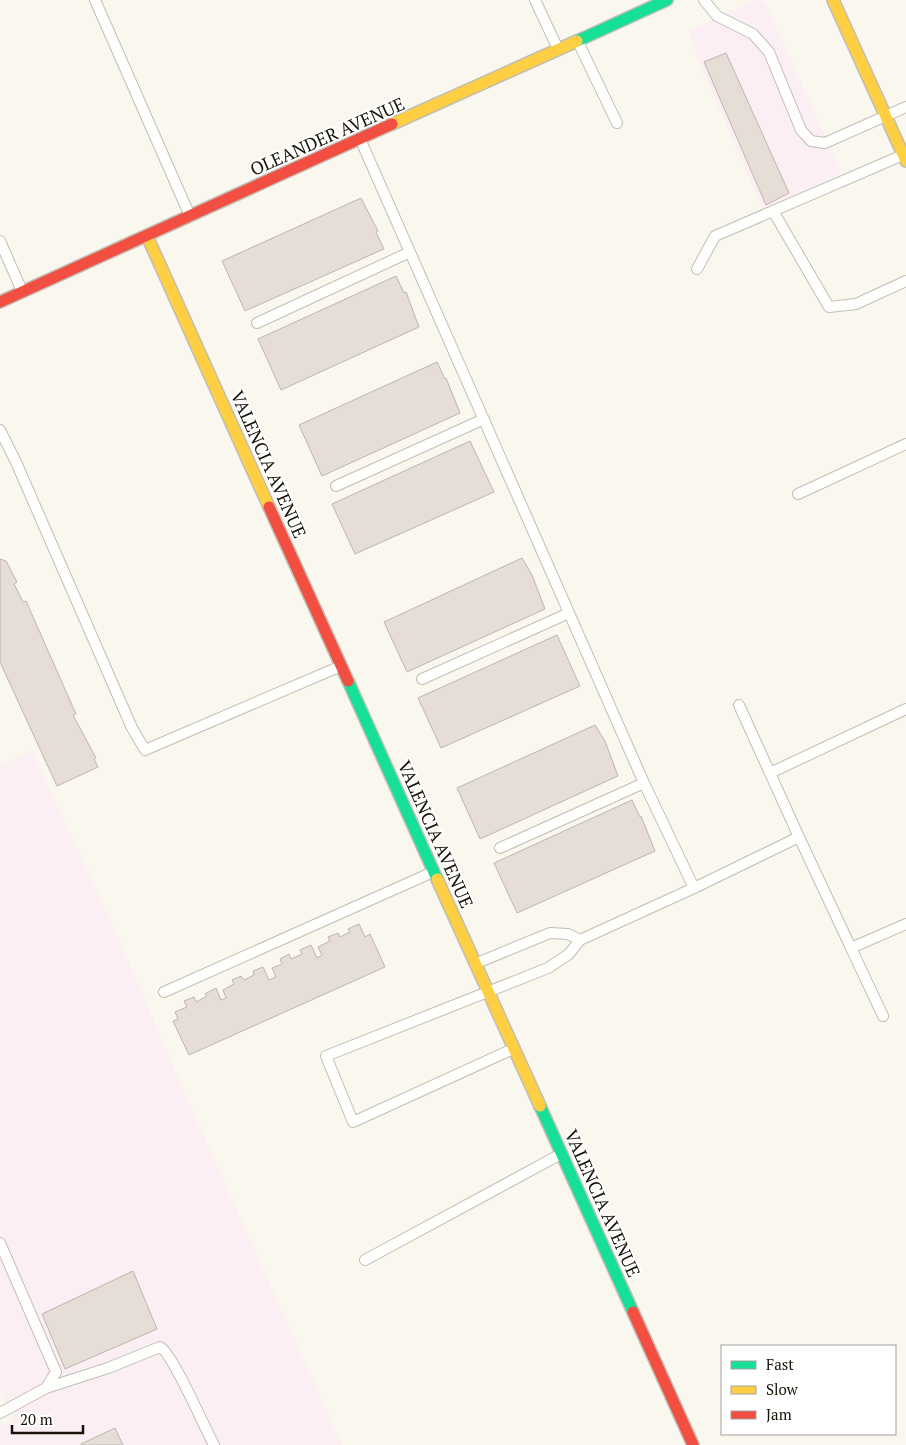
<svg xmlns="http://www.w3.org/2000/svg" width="906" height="1445" viewBox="0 0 906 1445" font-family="'PT Serif',serif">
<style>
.commercial{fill:#fceff4}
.building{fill:#e6ddd7;stroke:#bdb4af}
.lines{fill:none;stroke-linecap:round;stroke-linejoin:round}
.lane-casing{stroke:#c1beb4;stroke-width:12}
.fast-casing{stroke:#c1beb4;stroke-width:14}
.slow-casing{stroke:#c1beb4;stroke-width:14}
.jam-casing{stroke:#c1beb4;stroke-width:14}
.lane{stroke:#fefefd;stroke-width:10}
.fast{stroke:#16e098;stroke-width:11}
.slow{stroke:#ffcf43;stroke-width:11}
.jam{stroke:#f24e42;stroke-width:11}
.labels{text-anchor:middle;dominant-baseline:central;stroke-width:4;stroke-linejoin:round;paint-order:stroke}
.street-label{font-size:18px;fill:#171407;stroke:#fff}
</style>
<rect width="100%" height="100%" fill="#faf7ef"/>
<!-- commercial -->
<path class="commercial" d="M755,0l10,1 75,168 -1,6 -76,35 -66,-153 -8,-26z
M32,750l90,195 58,137 162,363h-342v-21l14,-3 -14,-31v-625z"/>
<!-- building -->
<path class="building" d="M726,53l63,140 -23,12 -62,-143z
M361,198l17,33 -2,1 8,17 -139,62 -23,-50z
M396,276l8,17 2,-1 13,35 -138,63 -23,-51z
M437,362l8,17 1,-1 14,35 -138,63 -23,-51z
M470,441l24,51 -139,62 -23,-50z
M522,558l10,17 13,34 -138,63 -23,-50z
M0,559l6,2 11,21 -3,2 9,18 3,-1 50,113 -3,1 23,43 -2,1 4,8 -41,19 -57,-124z
M557,635l23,51 -139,62 -23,-50z
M595,725l10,16 13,35 -138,63 -23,-51z
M632,800l8,17 1,-1 14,35 -138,62 -23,-50z
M359,924l6,13 5,-3 15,33 -196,88 -16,-34 5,-2 -3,-7 12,-5 -3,-6 10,-4 2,5 11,-6 -2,-2 11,-6 5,12 5,-2 -3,-8 11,-6 -2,-4 9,-4 3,4 10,-5 -1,-4 10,-4 6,13 7,-3 -4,-9 10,-4 -2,-5 9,-5 2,5 11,-5 -2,-4 11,-5 6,13 5,-3 -4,-8 12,-6 -2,-4 10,-4 2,4 10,-5 -2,-3z
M133,1271l24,58 -92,40 -23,-55z
M115,1428l8,17h-42v-1z"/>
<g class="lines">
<!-- lane casing -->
<g class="lane-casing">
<path id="lane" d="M95,0l95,216
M535,0l23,49
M704,0l13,16 36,18 16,18 32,78 10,11 14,2 81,-36
M578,42l39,81
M361,141l283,642 50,105 -114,52
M773,211l56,96 27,-3 50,-23
M0,241l22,50
M697,269l18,-33 188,-81
M257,323l153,-71
M0,430l16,32 116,266 13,22 196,-84
M336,486l148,-67
M798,494l108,-50
M422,679l147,-66
M739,705l60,132
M770,773l136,-64
M500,848l144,-65
M694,888l105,-51 52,111 55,-24
M851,948l32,68
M477,963l73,-30 18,1 12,6 -11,14 -21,14 -222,88 27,66 160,-73
M164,992l269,-120
M0,1243l56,129 -10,16 -46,25
M365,1260l196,-106
M46,1388l62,-20 52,-21c12,5 45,82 54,98"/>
</g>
<!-- fast casing -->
<g class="fast-casing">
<path id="fast" d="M577,41l90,-41
M348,681l89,198
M540,1106l93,206"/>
</g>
<!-- slow casing -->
<g class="slow-casing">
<path id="slow" d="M833,0l73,161
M392,124l185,-83
M147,236l122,271
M437,879l103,227"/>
</g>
<!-- jam casing -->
<g class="jam-casing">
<path id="jam" d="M0,302l392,-178
M269,507l79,174
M633,1312l60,133"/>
</g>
<!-- lane -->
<use href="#lane" class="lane"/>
<!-- fast -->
<use href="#fast" class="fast"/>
<!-- slow -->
<use href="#slow" class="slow"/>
<!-- jam -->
<use href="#jam" class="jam"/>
</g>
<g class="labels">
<!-- street labels -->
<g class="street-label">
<text transform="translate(327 136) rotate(-24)">OLEANDER AVENUE</text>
<text transform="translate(269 464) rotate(66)">VALENCIA AVENUE</text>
<text transform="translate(436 834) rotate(66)">VALENCIA AVENUE</text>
<text transform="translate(603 1203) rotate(66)">VALENCIA AVENUE</text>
</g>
</g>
<!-- legend -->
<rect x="721" y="1345" width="175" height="90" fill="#ffffff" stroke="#a2a19c"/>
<rect x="731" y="1361" width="25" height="8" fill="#16e098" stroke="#a2a19c"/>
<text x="766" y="1370" font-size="15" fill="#171407">Fast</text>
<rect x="731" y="1386" width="25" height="8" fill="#ffcf43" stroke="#a2a19c"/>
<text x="766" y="1395" font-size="15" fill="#171407">Slow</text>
<rect x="731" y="1411" width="25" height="8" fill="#f24e42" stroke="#a2a19c"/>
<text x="766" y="1420" font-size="15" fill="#171407">Jam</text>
<!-- scale -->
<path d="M12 1425v8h71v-8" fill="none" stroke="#171407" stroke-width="2.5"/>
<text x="20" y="1425" font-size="15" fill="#171407" stroke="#ffffff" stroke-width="4" paint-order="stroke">20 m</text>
</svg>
